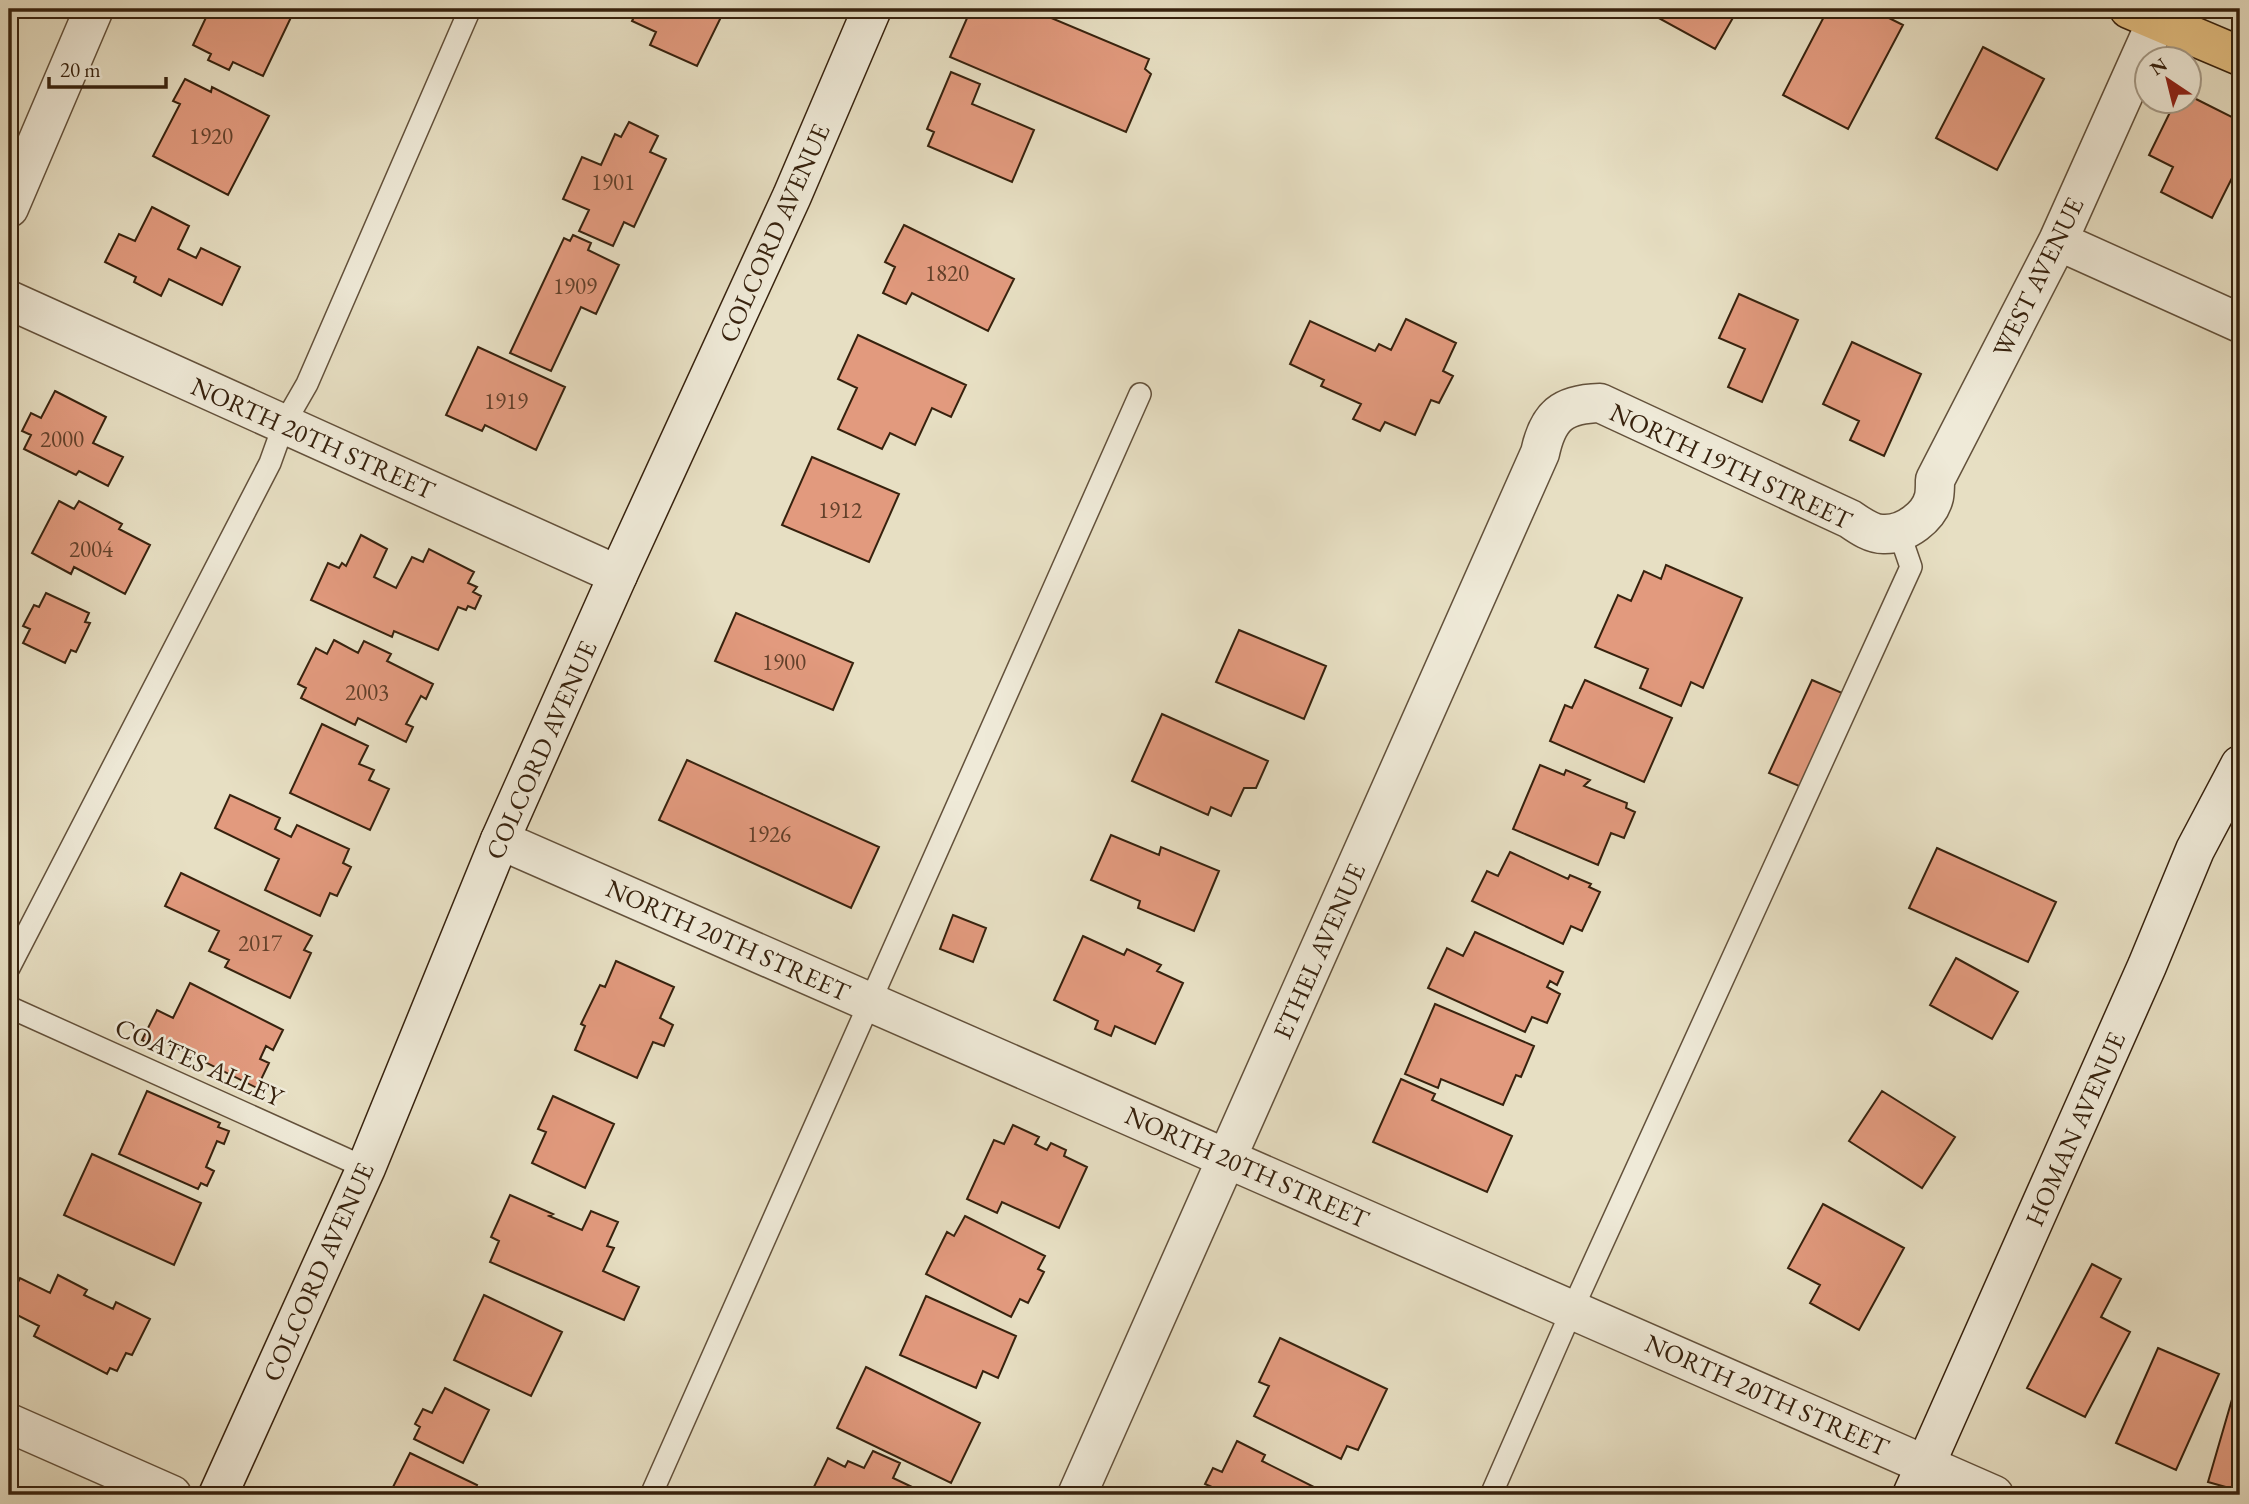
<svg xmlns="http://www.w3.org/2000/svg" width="2249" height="1504" viewBox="0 0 2249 1504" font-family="'EB Garamond',serif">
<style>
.building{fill:#e29a7e;stroke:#37220e;stroke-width:2}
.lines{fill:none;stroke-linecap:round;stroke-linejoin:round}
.lane-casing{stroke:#63513b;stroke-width:24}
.street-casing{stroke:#63513b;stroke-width:41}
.secondary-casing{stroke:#37220e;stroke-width:41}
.primary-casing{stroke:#37220e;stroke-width:41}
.lane{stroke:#efead8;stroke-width:21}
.street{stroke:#efead8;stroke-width:38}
.secondary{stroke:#efead8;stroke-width:38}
.primary{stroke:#e4c082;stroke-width:38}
.labels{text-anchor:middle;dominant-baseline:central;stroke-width:5;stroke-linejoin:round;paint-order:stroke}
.number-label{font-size:23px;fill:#62402a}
.street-label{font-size:26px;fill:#37220e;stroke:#efead8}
</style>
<rect width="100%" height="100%" fill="#e7dfc3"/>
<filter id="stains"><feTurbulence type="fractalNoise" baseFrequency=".00286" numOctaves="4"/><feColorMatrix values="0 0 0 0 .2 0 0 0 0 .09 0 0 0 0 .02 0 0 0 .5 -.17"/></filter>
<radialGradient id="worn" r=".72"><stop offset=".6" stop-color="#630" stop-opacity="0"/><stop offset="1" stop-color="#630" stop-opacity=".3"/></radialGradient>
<!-- building -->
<path class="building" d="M210,9h85l-32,67 -30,-14 -4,8 -21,-10 3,-6 -18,-9z
M638,9h87l-28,57 -47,-21 6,-13 -24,-11z
M971,9h59l119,50 -4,10 6,5 -25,58 -176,-75z
M1645,9h93l-23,40 -71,-39z
M1828,9h43l32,16 -55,104 -65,-34z
M1983,47l61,32 -47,91 -61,-32z
M951,72l29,12 -8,20 62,26 -22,52 -84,-36 6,-14 -7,-3z
M185,79l26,13 1,-5 57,29 -41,79 -75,-39 27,-52 -7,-3z
M2190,96l50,25v41l-28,56 -51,-26 12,-25 -24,-12 26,-53h15z
M629,122l29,14 -8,16 16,7 -32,68 -10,-5 -11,24 -34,-15 10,-21 -26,-11 19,-42 19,8 14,-31 6,3z
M152,207l37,19 -11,23 18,9 5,-10 39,19 -18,38 -53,-26 -8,17 -27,-14 2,-5 -31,-15 14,-28 16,7z
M904,225l110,54 -26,52 -76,-38 -6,11 -23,-11 12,-26 -10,-5z
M573,235l18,8 -3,7 31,15 -23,49 -15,-7 -30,64 -41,-18 54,-115 6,3z
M1739,294l59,26 -36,82 -34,-15 17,-38 -26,-11z
M1406,319l50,24 -13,28 10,5 -14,27 -8,-3 -16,35 -30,-13 -5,9 -27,-12 8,-15 -40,-18 3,-6 -34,-16 20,-43 65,30 4,-7 12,6z
M858,335l108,50 -15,32 -19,-9 -17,37 -25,-12 -8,16 -44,-20 19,-41 -19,-9z
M1852,342l69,32 -37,82 -34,-16 9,-19 -36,-17z
M478,347l87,40 -29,63 -51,-25 -3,6 -36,-16z
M55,391l51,26 -13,26 30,14 -15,29 -29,-15 -3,4 -52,-26 7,-14 -9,-4 9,-18 10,5z
M812,457l87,37 -30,68 -87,-37z
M59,501l15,8 5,-8 43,23 -3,5 31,16 -25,49 -51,-27 -3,7 -39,-21z
M361,535l26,14 -13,28 22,11 16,-31 11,5 6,-13 45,23 -6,11 9,4 -4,5 8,4 -6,13 -7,-3 -2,4 -8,-3 -20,43 -44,-19 -2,6 -81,-37 17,-37 11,5 3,-5 4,3z
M1666,565l76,33 -39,90 -12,-6 -10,24 -41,-18 8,-19 -53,-22 23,-52 13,6 13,-30 17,8z
M46,593l43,20 -4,9 5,1 -14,29 -5,-2 -6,13 -42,-20 7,-14 -7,-3 11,-21 5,2z
M736,613l117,50 -20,47 -118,-49z
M1239,630l87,36 -22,53 -88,-37z
M334,640l24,13 6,-12 27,13 -4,7 46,23 -7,15 -5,-3 -15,28 7,3 -7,15 -48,-24 -3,7 -54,-27 5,-10 -8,-4 18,-36 11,6z
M1585,680l87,38 -28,64 -94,-41 15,-36 7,3z
M1812,680l37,16 -43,93 -37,-16z
M1162,714l106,47 -12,27h-12l-13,28 -20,-9 -3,8 -76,-34z
M322,724l46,22 -9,18 15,6 -5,10 20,9 -19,41 -80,-37z
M687,760l192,87 -28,61 -192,-88z
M1540,765l24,10 2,-5 24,10 -6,6 43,17 -1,5 9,4 -11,26 -13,-5 -13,32 -85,-36z
M230,795l50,23 -5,11 16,8 6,-12 52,24 -6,14 8,4 -14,29 -7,-3 -10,23 -55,-26 14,-31 -64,-31z
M1111,835l48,20 2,-8 58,24 -25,60 -56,-23 2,-7 -49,-21z
M1937,848l119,54 -28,60 -119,-54z
M1510,852l58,27 2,-4 21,9 -2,3 11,5 -18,39 -11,-5 -8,18 -91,-43 15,-30 11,5z
M181,873l131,63 -8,14 7,3 -21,45 -65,-31 4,-7 -20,-9 10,-20 -54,-25z
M953,915l33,13 -13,34 -33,-13z
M1475,932l88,40 -6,13 -7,-4 -3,6 13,7 -13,29 -15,-6 -7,15 -97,-44 19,-40 16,8z
M1083,936l41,19 3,-6 34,16 -4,6 26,12 -28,61 -40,-18 -4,10 -16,-7 3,-8 -44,-21z
M1956,958l62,34 -26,47 -62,-34z
M616,961l58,26 -14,31 13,7 -9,21 -11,-4 -16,36 -62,-28 10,-24 -4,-2 19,-39 5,2z
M190,983l93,47 -10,20 -7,-4 -6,13 9,4 -12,25 -92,-46 -4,8 -19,-10 15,-30 16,8z
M1435,1004l99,42 -13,31 -5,-2 -13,30 -62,-26 -3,9 -33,-14z
M1401,1079l34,15 -3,6 80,36 -25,56 -114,-50z
M147,1091l73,32 -2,4 11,4 -5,13 -7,-3 -11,26 8,4 -7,15 -6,-3 -3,6 -79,-35z
M1882,1091l73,46 -33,51 -73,-47z
M553,1096l61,28 -29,64 -53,-25 14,-31 -8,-3z
M1013,1125l26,12 -4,7 12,6 4,-7 15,7 -2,6 23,11 -28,61 -57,-26 -5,11 -30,-14 27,-59 10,4z
M92,1154l109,49 -27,62 -110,-50z
M510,1195l43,19 -4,2 33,14 9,-19 27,11 -11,24 7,2 -11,23 36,16 -15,33 -134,-58 9,-21 -8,-4z
M1823,1204l81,44 -45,82 -49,-27 10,-18 -32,-17z
M965,1216l80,40 -7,13 6,3 -16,31 -8,-4 -9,18 -85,-43 21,-42 7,4z
M2092,1264l29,15 -20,38 29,15 -45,85 -58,-29z
M58,1275l29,15 -3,5 29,14 3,-7 34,17 -18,36 -6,-2 -9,18 -7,-3 -3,6 -73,-38 5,-10 -30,-15v-10l11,-23 30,15z
M484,1295l78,37 -31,64 -77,-36z
M926,1296l90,40 -18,42 -15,-7 -7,17 -76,-33z
M1280,1338l107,51 -29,61 -11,-4 -6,13 -87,-43 15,-30 -10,-4z
M2158,1348l61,26 -43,96 -60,-27z
M866,1367l114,56 -29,60 -114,-55z
M445,1388l44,22 -26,53 -49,-24 6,-12 -5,-3 8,-15 9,4z
M2233,1396l7,2v93l-32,-9z
M1237,1441l28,14 -3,6 58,29 -2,5h-110l4,-8 -7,-3 8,-16 9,4z
M873,1451l27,12 -7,15 36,17h-119l18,-37 17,9 3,-6 16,7z
M410,1453l67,32 -5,10h-83z"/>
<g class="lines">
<!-- lane casing -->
<g class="lane-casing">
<path id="lane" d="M9,968l261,-505 14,-39 23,-40 163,-375
M9,1007l357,161
M651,1495l489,-1101
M1491,1495l81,-185 339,-743 -12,-35"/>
</g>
<!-- street casing -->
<g class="street-casing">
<path id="street" d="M9,208l85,-199
M2058,241l182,82
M9,300l609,275
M500,840l1494,655
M9,1423l163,72
M1077,1495l463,-1042c8,-37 22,-49 60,-50l250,116c10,7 23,16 35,15 21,0 44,-17 49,-37 1,-5 1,-11 1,-17l123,-239 104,-232"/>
</g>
<!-- secondary casing -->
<g class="secondary-casing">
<path id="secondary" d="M218,1495l148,-327 134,-328 118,-265 174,-379 80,-187
M1912,1495l235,-529 48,-116 45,-85"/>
</g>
<!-- primary casing -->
<g class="primary-casing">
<path id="primary" d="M2129,9l111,47"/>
</g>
<!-- lane -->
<use href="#lane" class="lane"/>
<!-- street -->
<use href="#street" class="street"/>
<!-- secondary -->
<use href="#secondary" class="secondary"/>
<!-- primary -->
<use href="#primary" class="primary"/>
</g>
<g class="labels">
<!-- number labels -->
<g class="number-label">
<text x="211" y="136">1920</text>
<text x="613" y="182">1901</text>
<text x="947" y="273">1820</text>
<text x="575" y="286">1909</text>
<text x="506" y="401">1919</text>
<text x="62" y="439">2000</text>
<text x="840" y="510">1912</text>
<text x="91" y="549">2004</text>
<text x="784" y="662">1900</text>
<text x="367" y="692">2003</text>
<text x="769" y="834">1926</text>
<text x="260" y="943">2017</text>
</g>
<!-- street labels -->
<g class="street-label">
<text transform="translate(774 233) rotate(-66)">COLCORD AVENUE</text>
<text transform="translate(2038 277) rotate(-64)">WEST AVENUE</text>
<text transform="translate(313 438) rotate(24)">NORTH 20TH STREET</text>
<text transform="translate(1731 466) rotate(25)">NORTH 19TH STREET</text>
<text transform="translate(541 750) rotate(-66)">COLCORD AVENUE</text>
<text transform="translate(728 940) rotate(24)">NORTH 20TH STREET</text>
<text transform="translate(1319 951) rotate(-66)">ETHEL AVENUE</text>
<text transform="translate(199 1062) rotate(24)">COATES ALLEY</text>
<text transform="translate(2075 1129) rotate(-66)">HOMAN AVENUE</text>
<text transform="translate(1247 1167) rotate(24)">NORTH 20TH STREET</text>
<text transform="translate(318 1272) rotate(-66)">COLCORD AVENUE</text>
<text transform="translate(1767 1395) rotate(24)">NORTH 20TH STREET</text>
</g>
</g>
<!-- margin -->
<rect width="2249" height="1504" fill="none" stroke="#e7dfc3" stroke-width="35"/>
<rect x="10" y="10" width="2228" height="1483" fill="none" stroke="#37220e" stroke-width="3.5"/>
<rect x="18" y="18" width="2214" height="1469" fill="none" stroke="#37220e" stroke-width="2"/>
<!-- north arrow -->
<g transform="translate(2168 80) rotate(325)"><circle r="33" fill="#efead8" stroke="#a59a87" stroke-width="2"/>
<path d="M0-5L12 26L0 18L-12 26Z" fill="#8f2418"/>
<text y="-10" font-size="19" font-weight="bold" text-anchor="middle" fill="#37220e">N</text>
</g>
<!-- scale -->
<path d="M49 77v10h117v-10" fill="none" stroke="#37220e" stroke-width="3.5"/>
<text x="60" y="77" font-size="21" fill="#37220e" stroke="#efead8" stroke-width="5" paint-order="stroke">20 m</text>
<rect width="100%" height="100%" filter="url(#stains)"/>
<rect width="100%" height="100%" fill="url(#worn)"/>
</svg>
